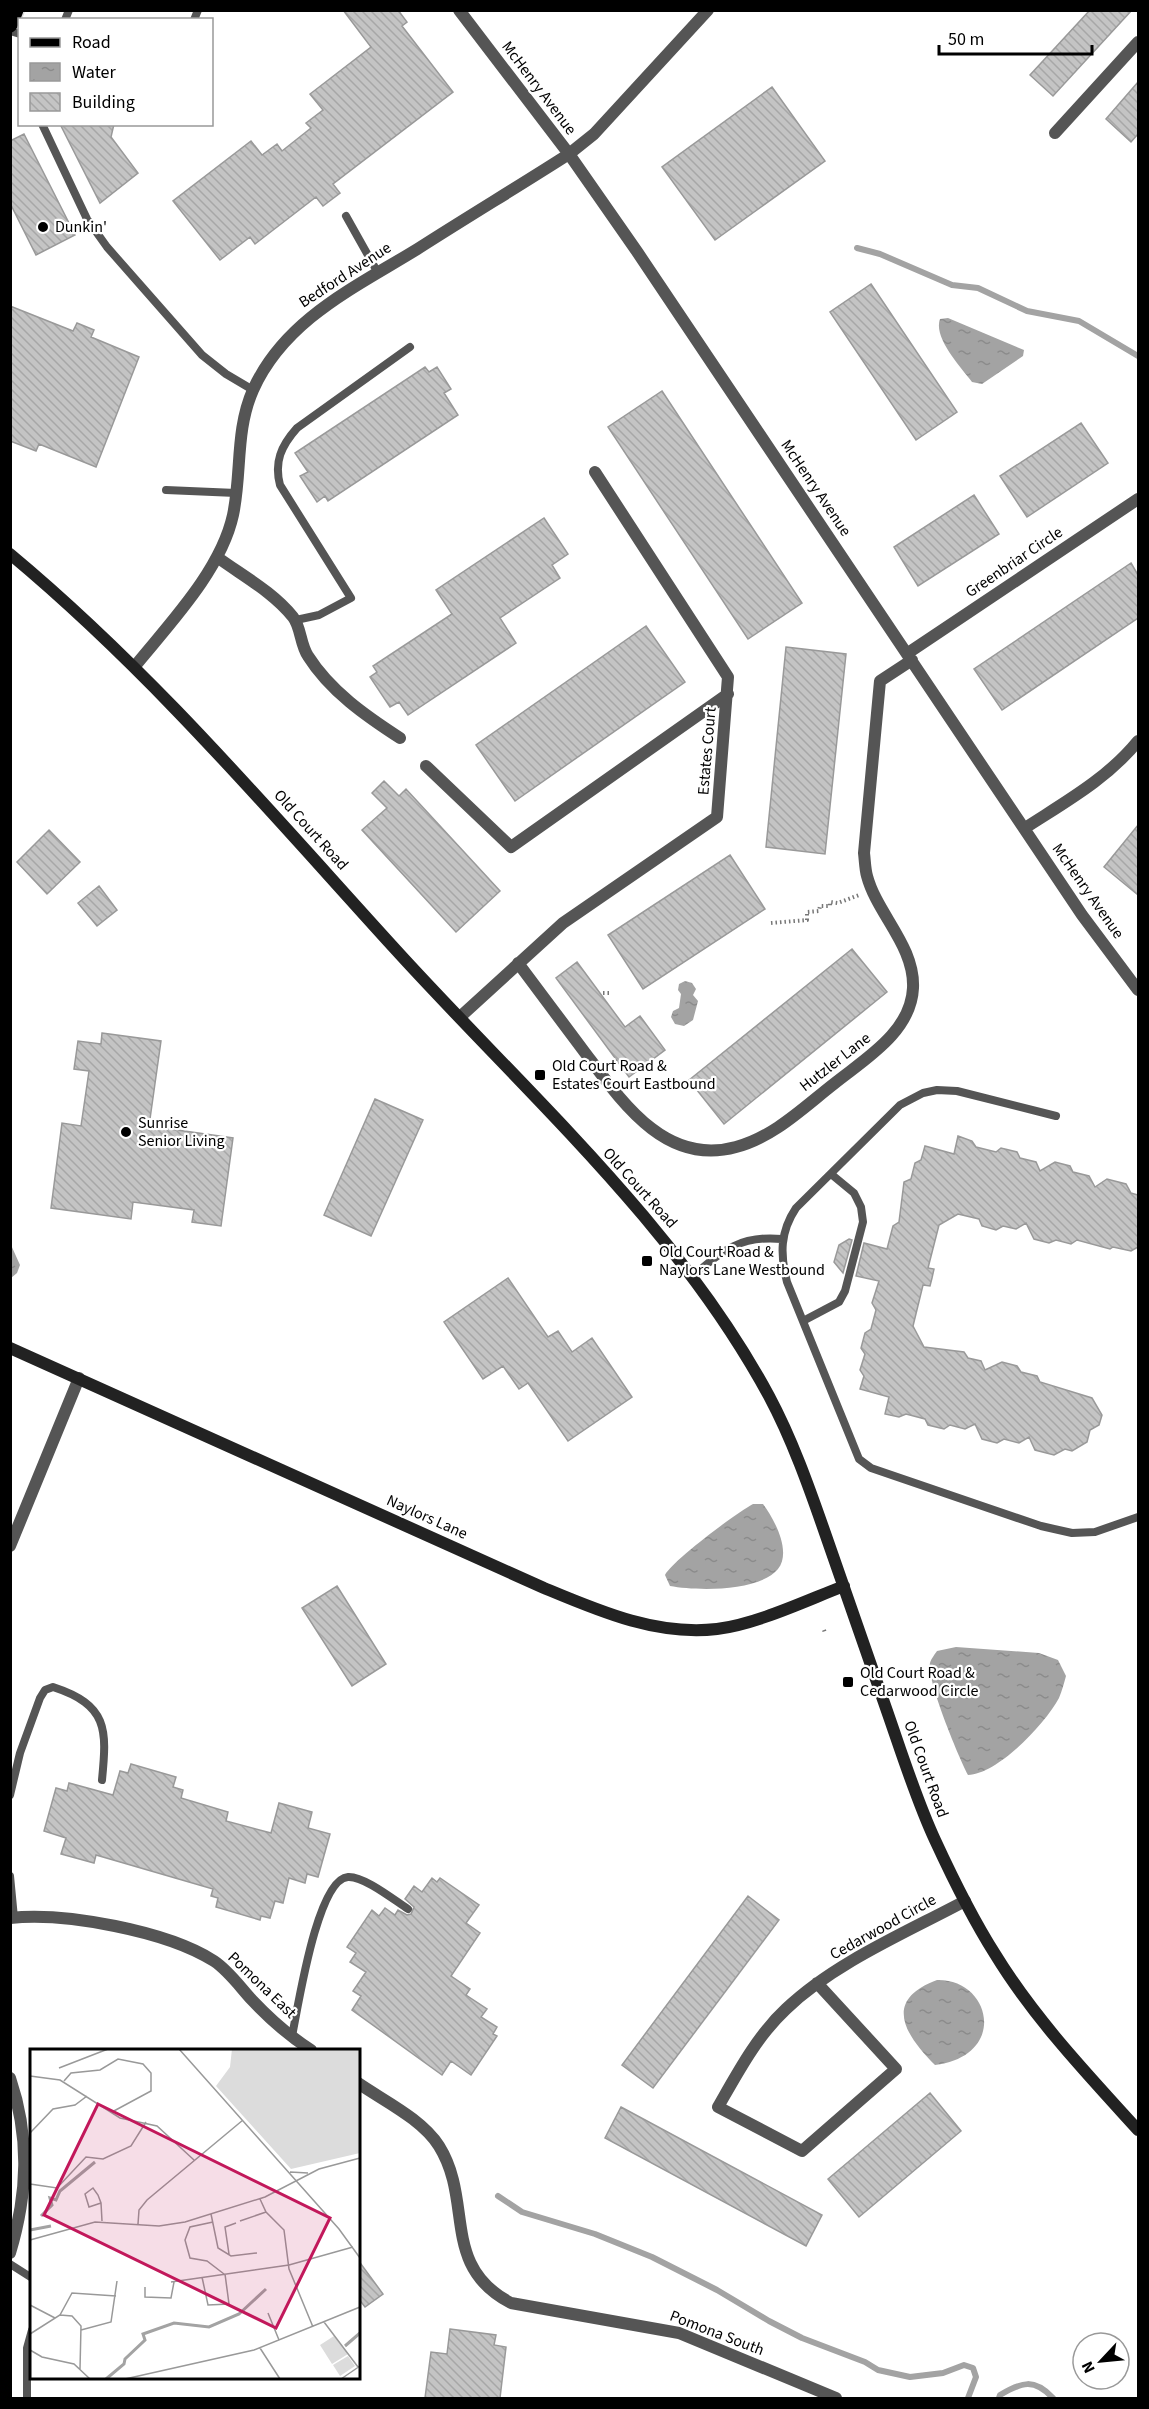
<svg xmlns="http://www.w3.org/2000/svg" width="1149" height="2409" viewBox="0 0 1149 2409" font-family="'Source Sans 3',sans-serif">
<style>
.water{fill:url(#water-ripples)}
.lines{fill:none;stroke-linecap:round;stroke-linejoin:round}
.stream{stroke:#a3a3a3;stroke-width:6}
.building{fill:url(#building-back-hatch);stroke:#999;stroke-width:1.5}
.primary-casing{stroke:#dbdbdb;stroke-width:18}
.path{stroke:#777;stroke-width:4;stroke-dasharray:1.5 3;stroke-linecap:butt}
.lane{stroke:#555;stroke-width:8}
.street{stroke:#555;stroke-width:12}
.secondary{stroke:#222;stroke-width:12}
.primary{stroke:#000;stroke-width:15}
.poi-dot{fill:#000;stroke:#fff;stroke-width:2}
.labels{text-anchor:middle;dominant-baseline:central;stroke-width:4.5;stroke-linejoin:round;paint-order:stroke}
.street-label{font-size:16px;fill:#000;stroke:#fff}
.poi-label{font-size:16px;fill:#000;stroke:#fff;text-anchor:start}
.inset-river{fill:none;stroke:#a3a3a3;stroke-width:3}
.inset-road{fill:none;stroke:#999;stroke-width:1.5}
.view{fill:#c2185b;fill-opacity:0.15;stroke:#c2185b;stroke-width:3}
.inset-edge{fill:none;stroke:#000;stroke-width:3}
</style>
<defs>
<pattern id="water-ripples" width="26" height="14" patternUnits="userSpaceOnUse" patternTransform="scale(1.5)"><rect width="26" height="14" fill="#a3a3a3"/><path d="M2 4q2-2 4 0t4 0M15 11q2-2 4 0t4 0" fill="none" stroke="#8b8b8b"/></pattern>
<pattern id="building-back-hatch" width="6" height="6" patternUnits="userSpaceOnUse" patternTransform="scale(1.5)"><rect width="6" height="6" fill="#c4c4c4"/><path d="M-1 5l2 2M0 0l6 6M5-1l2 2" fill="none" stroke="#a7a7a7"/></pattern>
</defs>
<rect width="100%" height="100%" fill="#fff"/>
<!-- water -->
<path class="water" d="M948,318l76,32 -1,6 -41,28 -10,-2c-11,-15 -39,-44 -32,-63z
M685,981l7,2 4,6 -3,6 5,6 -5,19 -9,6 -9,-2 -4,-7 2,-6 6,-3 2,-14 -3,-4 1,-6z
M11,1245l9,20 -3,8 -6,5z
M753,1504h10c11,15 29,47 15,65 -19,23 -81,22 -108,17l-5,-11c7,-14 71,-62 88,-71z
M956,1647l83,6 19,7 8,16c-2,7 -4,15 -7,22 -14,26 -61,76 -91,77 -9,-17 -42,-96 -38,-112 1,-4 5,-9 7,-12z
M937,1980c55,-1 71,76 -2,85 -31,-31 -52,-65 2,-85z"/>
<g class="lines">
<!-- stream -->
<path class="stream" d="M857,248l23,6 72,31 26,3 49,23 52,10 59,35
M498,2196l24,16 73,22 57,23 65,33 52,31 33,17 63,24 13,8 32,7 33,-4 21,-8 9,3 3,9 -8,21
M999,2398l1,-3c22,-13 34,-17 53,3"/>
</g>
<!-- building -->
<path class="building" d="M343,10h55l9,12 -5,4 51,66 -120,92 7,9 -17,13 -7,-9 -61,47 -5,-7 -30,23 -47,-59 78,-60 11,14 15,-11 5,7 29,-23 -5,-5 17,-13 -13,-16 61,-47z
M1090,10h42l-79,86 -23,-21z
M1138,82v52l-7,8 -25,-23z
M772,87l53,74 -110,79 -53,-73z
M60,124h54l-3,13 27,36 -38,30z
M24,134l51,101 -39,20 -26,-52v-62z
M871,284l86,128 -41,28 -86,-128z
M10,306l63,25 4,-8 17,7 -3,7 48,20 -43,110 -57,-23 -3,7 -26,-10z
M425,367l4,5 8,-5 14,22 -7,4 14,22 -130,86 -3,-5 -8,6 -17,-26 8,-4 -13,-19z
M662,391l140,212 -54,36 -140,-212z
M1081,423l27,40 -81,54 -27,-41z
M974,495l25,39 -81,52 -24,-39z
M544,518l24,36 -16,11 8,13 -60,40 16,25 -108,72 -9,-13 -9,5 -20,-30 7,-5 -4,-6 79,-52 -16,-24z
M1131,563l7,12v43l-136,92 -28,-41z
M646,626l39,56 -170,119 -39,-56z
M786,647l60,7 -21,200 -59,-7z
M384,781l15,15 7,-7 94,102 -44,41 -94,-102 25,-22 -15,-15z
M1138,825v70l-34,-28z
M49,830l31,32 -33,32 -30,-32z
M730,855l35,54 -122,80 -35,-54z
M99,886l18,24 -20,16 -19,-23z
M852,949l35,43 -163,132 -35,-44z
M577,962l48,65 15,-11 25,34 -36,27 -73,-99z
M102,1033l59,8 -12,85 84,12 -12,88 -29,-4 2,-12 -61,-8 -2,17 -80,-11 11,-85 19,3 8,-55 -15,-2 4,-28 23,3z
M375,1099l48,21 -52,116 -47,-21z
M958,1136l14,5 4,6 20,5 5,-4 16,4 3,6 16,4 4,9 15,-9 15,4 3,6 16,4 6,11 12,-8 19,5 5,9 7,2v52l-7,4 -18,-4 -3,2 -33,-9 -6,4 -15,-4 -7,3 -15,-4 -8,-16 -10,6 -13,-3 -7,4 -14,-4 -3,-7 -21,-5 -19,11 -11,43 6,1 -2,9 -2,8 -7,-1 -10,41 11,21 40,5 4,6 13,3 4,9 17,-8 15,4 4,6 16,4 3,6 52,16 10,17 -3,10 -9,5 -3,12 -15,9 -7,-2 -11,6 -19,-5 -6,-13 -10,6 -15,-4 -7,4 -15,-4 -7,-15 -10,5 -15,-4 -6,4 -16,-4 -3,-6 -19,-5 -7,3 -14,-3 4,-17 -29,-8 4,-13 -4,-6 5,-16 -4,-6 4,-15 6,-4 5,-19 -4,-7 7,-22 -23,-5 8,-33 23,6 6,-23 6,-4 5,-40 7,-3 4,-16 6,-3 4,-14 29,8z
M849,1239l3,1 -9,33 -9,-11 5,-17z
M508,1278l40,59 10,-6 14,21 20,-14 40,59 -64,44 -40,-58 -9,6 -16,-23 -20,13 -39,-57z
M337,1586l49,78 -34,22 -50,-78z
M131,1764l45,13 -3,10 10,3 -2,8 47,14 -2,9 45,12 8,-30 33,9 -4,16 22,6 -12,43 -11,-3 -2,9 -16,-5 -6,25 -8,-2 -5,17 -9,-2 -1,4 -44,-13 2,-9 -7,-2 2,-7 -117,-34 -2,8 -33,-9 5,-16 -22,-7 12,-43 11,3 2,-8 44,12 7,-24 8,2z
M432,1878l5,4 3,-4 39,27 -13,18 14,10 -29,43 19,13 -4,6 21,14 -6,8 16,10 -4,7 4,2 -26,39 -20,-14 -9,14 -90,-65 9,-14 -8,-5 13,-19 -16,-10 6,-9 -9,-6 25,-37 7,6 6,-8 10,7 3,-5 9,5 4,-1 3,-7 -9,-8 9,-13 8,6z
M748,1896l31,24 -126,168 -31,-23z
M930,2093l31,38 -102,86 -31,-38z
M621,2107l201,108 -16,31 -201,-108z
M358,2260l25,34 -18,13 -7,-9z
M450,2329l46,6 -2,10 12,2 -6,51h-75l6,-46 16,2z"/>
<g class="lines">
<!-- primary casing -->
<g class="primary-casing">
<path id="primary" d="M10,25l6,-15"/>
</g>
<!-- path -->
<path class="path" d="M771,923l36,-3v-8l12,-1 1,-5h10v-4l8,1 21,-8
M603,993h8
M824,1630l1,3"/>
<!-- lane -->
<path class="lane" d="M65,20l4,-10
M194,20l4,-10
M10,31l10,3
M42,124l45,95 20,28 95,108 24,19 27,16
M346,216l32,57
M166,490l70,3
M296,620l23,-5 32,-17 -71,-113c-6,-23 1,-39 17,-57l113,-81
M1056,1116l-99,-25 -20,-1 -14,3 -23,12 -104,103c-16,24 -16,46 -9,74l72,177 12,9 170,58 31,7 23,-1 43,-15
M693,1276c30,-26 48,-41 89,-37
M803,1321l36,-19 6,-11 18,-69 -2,-15 -7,-14 -23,-19
M10,1795l10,-42 20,-55 5,-8 8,-3c55,18 54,42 49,93
M10,1876l4,42
M292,2036c6,-28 25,-157 56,-159 16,-1 46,23 60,32
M10,2264l22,14
M27,2398v-50l5,-18"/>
<!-- street -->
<path class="street" d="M459,10l110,144 69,99 444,662 56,75
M1055,133l83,-91
M217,557c26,19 56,35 76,60 8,10 7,27 15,39 22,35 58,60 92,82
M908,653l230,-154
M135,666c35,-43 86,-96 98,-151 9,-42 2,-84 20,-125 32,-71 103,-103 166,-142 50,-32 100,-62 150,-94l25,-20 114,-124
M426,766l85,81 217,-153
M1025,828c40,-26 82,-49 113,-87
M518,963c22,29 43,58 65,87 37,49 81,117 153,97 38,-10 68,-40 99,-64 30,-24 76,-51 78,-95 2,-42 -36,-74 -46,-112 -2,-7 -2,-15 -3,-23l16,-172 32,-21
M460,1017l103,-94 154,-106 11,-140 -133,-205
M10,1546l69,-168
M10,1918c55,-6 157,13 204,43 15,10 26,26 38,39 18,19 37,36 59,50
M817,1983l79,86 -94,82 -84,-44c20,-35 39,-71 68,-98 48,-46 121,-77 179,-108
M10,2078c20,59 18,115 0,175
M358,2083c26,18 64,36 81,63 35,56 1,120 72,157l168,30 157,65"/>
<!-- secondary -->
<path class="secondary" d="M10,554c143,119 262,260 386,396 130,143 280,274 373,446 23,43 40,91 56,137 21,59 41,119 62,178 15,43 29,88 48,129 18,39 37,78 60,114 39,64 93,121 143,176
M10,1348l534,240c55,23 112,48 173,41 40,-5 88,-28 127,-43"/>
<!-- primary -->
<use href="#primary" class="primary"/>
</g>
<!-- markers -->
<g class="poi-dot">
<circle cx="43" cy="227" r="6"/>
<rect x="534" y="1069" width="12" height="12" rx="3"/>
<circle cx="126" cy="1132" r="6"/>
<rect x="641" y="1255" width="12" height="12" rx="3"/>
<rect x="842" y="1676" width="12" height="12" rx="3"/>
</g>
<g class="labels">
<!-- street labels -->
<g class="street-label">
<text transform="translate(539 88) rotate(53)">McHenry Avenue</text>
<text transform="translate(345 275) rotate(-33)">Bedford Avenue</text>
<text transform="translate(816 488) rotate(56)">McHenry Avenue</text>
<text transform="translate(1014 562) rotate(-34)">Greenbriar Circle</text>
<text transform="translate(707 751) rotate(-85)">Estates Court</text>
<text transform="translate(311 830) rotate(48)">Old Court Road</text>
<text transform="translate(1088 891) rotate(55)">McHenry Avenue</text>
<text transform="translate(835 1062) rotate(-38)">Hutzler Lane</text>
<text transform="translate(640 1188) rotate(48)">Old Court Road</text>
<text transform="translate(427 1517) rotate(24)">Naylors Lane</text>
<text transform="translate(926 1769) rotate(70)">Old Court Road</text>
<text transform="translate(883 1927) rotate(-29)">Cedarwood Circle</text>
<text transform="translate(262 1985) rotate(44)">Pomona East</text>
<text transform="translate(717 2333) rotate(21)">Pomona South</text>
</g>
<!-- poi labels -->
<g class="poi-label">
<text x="55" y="227">Dunkin'</text>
<text x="552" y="1066">Old Court Road &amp;<tspan x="552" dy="18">Estates Court Eastbound</tspan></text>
<text x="138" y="1123">Sunrise<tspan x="138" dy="18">Senior Living</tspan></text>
<text x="659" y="1252">Old Court Road &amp;<tspan x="659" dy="18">Naylors Lane Westbound</tspan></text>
<text x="860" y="1673">Old Court Road &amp;<tspan x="860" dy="18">Cedarwood Circle</tspan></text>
</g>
</g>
<!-- overview -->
<g transform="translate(30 2049)">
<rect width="330" height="330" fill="#fff"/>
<path d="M318,307l7,10 -15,10 -7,-11z" fill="#dcdcdc"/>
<path d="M202,0h128v104l-69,16 -75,-83 14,-19zM304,287l14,18 -16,10 -12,-19z" fill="#dcdcdc"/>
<path class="inset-river" d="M11,167l11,-11 -2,-7 6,2 4,-9 35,-29M0,181l21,-4M315,297l15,-13M76,330l18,-15 1,-5 20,-19 -2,-6 31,-11 35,4 30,-13 27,-25"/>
<path class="inset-road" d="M149,0l160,180 21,29M29,19l49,-19M0,27l30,4 60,38 37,8 37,34M34,32l7,-8 29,-3 18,-11 25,5 8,9v18l-39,21M0,84l23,-24 22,-4 12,-9M260,123l18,1M0,135l27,4 29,-31 17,2 28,-13 15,-24M230,150l6,13 18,18 5,39 24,58M71,154l-12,4 -4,-13 8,-6 5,7 3,8 1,18M181,165l7,34 13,8 26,-3M210,172l26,-9M183,173l-23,5 -5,13 5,18 17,3 17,13M108,175l1,-14 8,-10 96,-80M0,191l65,-18 64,4 26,-4 80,-25 54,-28 41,-11M199,205l-4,-27 11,-4M172,228l6,28 21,-1 -4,-30M141,233l118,-17 64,-18M115,238v10l26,1 3,-16M0,256l25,13M238,264l11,27M30,266l12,1 9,10 -1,43M294,273l34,45M51,281l30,-8 6,-41M0,285l30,-19 12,-22 44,3M230,299l20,31M0,301l12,7 32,7 16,15M95,330l129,-29 106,-43M311,330l19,-13"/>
<path class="view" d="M68,55l232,114 -54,110 -232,-113z"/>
<rect width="330" height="330" class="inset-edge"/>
</g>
<!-- border -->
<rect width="1149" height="2409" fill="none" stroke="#000000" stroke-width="24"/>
<!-- legend -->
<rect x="18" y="18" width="195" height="108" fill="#ffffff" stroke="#999999" stroke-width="1.5"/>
<rect x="30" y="38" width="30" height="9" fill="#000000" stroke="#999999" stroke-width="1.5"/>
<text x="72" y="48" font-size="18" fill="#000000">Road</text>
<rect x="30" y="63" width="30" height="18" fill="url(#water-ripples)" stroke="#999999" stroke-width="1.5"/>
<text x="72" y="78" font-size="18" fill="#000000">Water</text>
<rect x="30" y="93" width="30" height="18" fill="url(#building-back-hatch)" stroke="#999999" stroke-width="1.5"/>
<text x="72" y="108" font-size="18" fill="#000000">Building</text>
<!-- north arrow -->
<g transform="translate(1101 2361) rotate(244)"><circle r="28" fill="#ffffff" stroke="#999999" stroke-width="1.5"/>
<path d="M0-4.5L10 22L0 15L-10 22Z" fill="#000000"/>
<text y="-9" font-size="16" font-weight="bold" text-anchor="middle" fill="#000000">N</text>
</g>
<!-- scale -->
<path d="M939 45v9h153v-9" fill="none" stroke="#000000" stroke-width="3"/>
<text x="948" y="45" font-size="18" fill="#000000" stroke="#ffffff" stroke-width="4.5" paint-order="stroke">50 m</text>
</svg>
